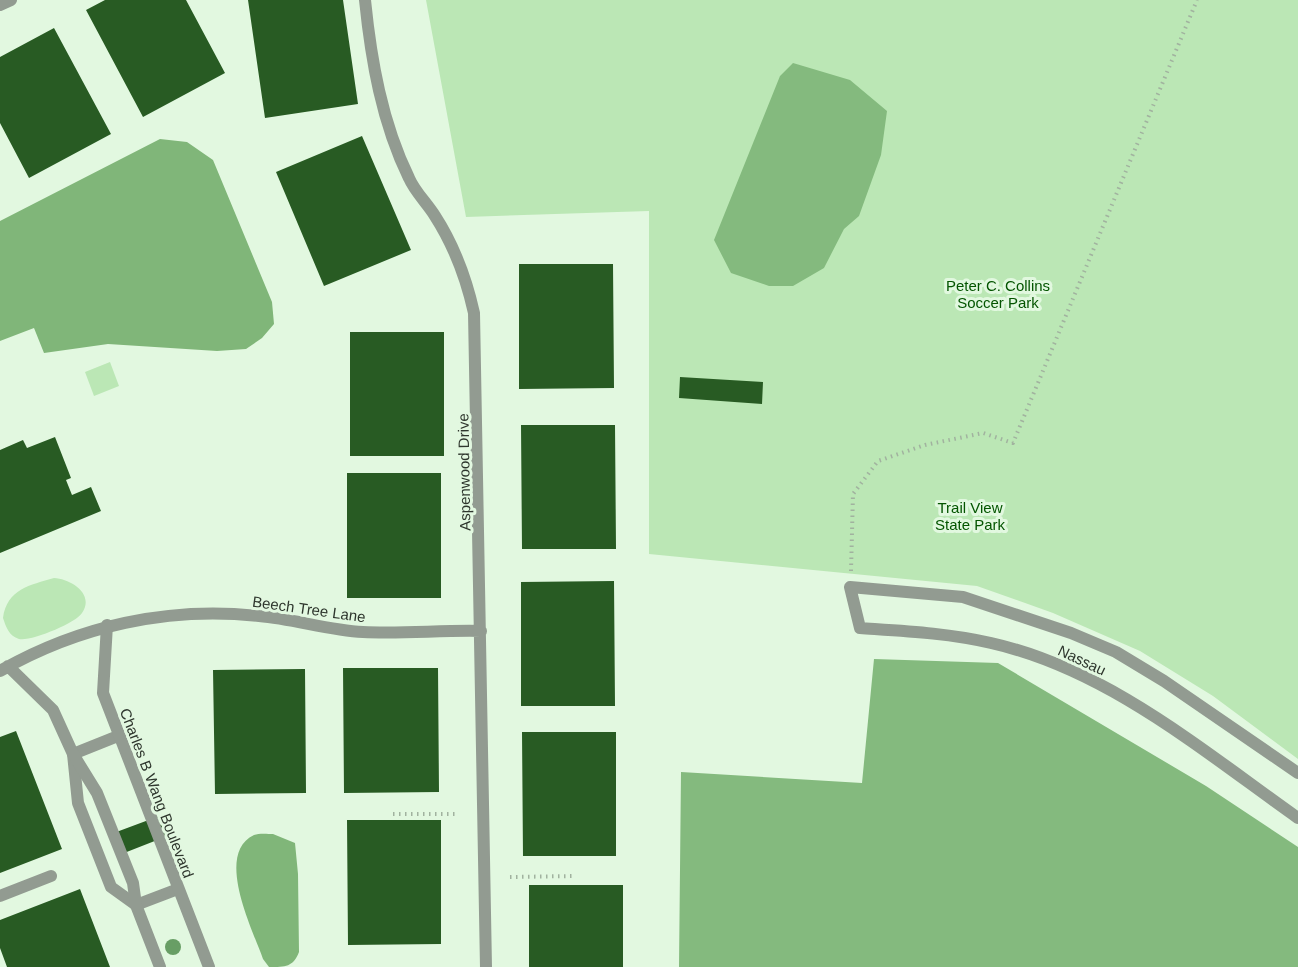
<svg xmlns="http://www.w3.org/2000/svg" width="1298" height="967" viewBox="0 0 1298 967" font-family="Helvetica,sans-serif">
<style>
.green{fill:#bbe7b5}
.forest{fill:#84ba7e}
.water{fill:#80b679}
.building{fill:#285b23}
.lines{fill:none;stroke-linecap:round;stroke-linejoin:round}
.path{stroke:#a1b29f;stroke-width:4;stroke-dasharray:1.5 4.5;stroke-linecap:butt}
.service{stroke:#929b91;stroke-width:12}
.minor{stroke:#929b91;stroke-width:12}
.tree{fill:#689e65}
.labels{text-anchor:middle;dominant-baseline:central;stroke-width:6;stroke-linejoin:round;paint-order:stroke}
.park-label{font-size:15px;fill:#045500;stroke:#e2f8e0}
.street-label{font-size:15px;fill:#2e362d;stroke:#e2f8e0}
</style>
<rect width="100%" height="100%" fill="#e2f8e0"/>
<!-- green -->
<path class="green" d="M426,0h872v759l-85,-63 -73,-45 -87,-38 -76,-27 -328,-32v-343l-183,6z
M110,362l9,24 -25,10 -9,-24z
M54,578c17,1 41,16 28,35 -6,10 -52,29 -63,26 -10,-3 -13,-12 -16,-21 4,-29 27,-33 51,-40z"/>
<!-- forest -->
<path class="forest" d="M793,63l57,17 37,31 -6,44 -22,61 -15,13 -20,39 -31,18h-24l-38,-13 -17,-33 66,-164z
M874,659l124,4 208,123 92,61v120h-619l2,-195 181,11z"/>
<!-- water -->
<path class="water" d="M160,139l27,3 26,18 59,142 2,22 -12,14 -16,11 -29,2 -109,-7 -64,9 -10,-25 -34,13v-120z
M273,834l22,9 3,31 1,78c-6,15 -13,15 -30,15l-6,-8c-10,-29 -49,-105 -9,-124 5,-2 14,-1 19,-1z"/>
<!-- building -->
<path class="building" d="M105,0h81l39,73 -82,44 -57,-107z
M248,0h95l15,104 -93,14z
M54,28l57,106 -82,44 -29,-55v-66z
M362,136l49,114 -87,36 -48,-114z
M519,264h94l1,124 -95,1z
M350,332h94v124h-94z
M680,377l83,5 -1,22 -83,-6z
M521,425h94l1,124h-94z
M55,437l16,41 -5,2 6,15 19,-8 10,24 -101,42v-103l23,-10 4,8z
M347,473h94v125h-94z
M614,581l1,125h-94v-124z
M343,668h95l1,124 -95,1z
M305,669l1,124 -91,1 -2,-124z
M16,731l46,118 -62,24v-136z
M522,732h94v124h-93z
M162,815l8,20 -51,20 -8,-21z
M347,820h94v124l-93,1z
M529,885h94v82h-94z
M80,889l30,78h-103l-7,-19v-28z"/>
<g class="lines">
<!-- path -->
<path class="path" d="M851,571l2,-77 25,-33 47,-16 58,-12 30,10 184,-443
M393,814h64
M510,877l65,-1"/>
<!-- service -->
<path class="service" d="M118,736l-45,18 5,49 33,84 25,18 42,-16
M1298,773l-134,-92 -48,-29 -45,-19 -108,-36 -113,-10 10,41c44,3 88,5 131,15 116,26 212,108 307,175"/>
<!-- minor -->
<path class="minor" d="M365,0c6,60 17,123 44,178 6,14 18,25 26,38 20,31 31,61 39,97l12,654
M0,5l11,-5
M107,625l-4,68 106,274
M8,666l45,44 20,44 24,39 36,90 3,22 24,62
M0,671c79,-45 168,-65 259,-55 35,3 69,14 104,16 39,2 79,-2 118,-1
M0,896l51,-20"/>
</g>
<!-- trees -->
<circle class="tree" cx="173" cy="947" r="8"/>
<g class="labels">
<!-- park labels -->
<g class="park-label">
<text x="998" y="285">Peter C. Collins<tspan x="998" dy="17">Soccer Park</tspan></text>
<text x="970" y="507">Trail View<tspan x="970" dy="17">State Park</tspan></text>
</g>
<!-- street labels -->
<g class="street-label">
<text transform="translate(464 472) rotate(-91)">Aspenwood Drive</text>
<text transform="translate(309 609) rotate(8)">Beech Tree Lane</text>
<text transform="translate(1082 660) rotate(25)">Nassau</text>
<text transform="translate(157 793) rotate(69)">Charles B Wang Boulevard</text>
</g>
</g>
</svg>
